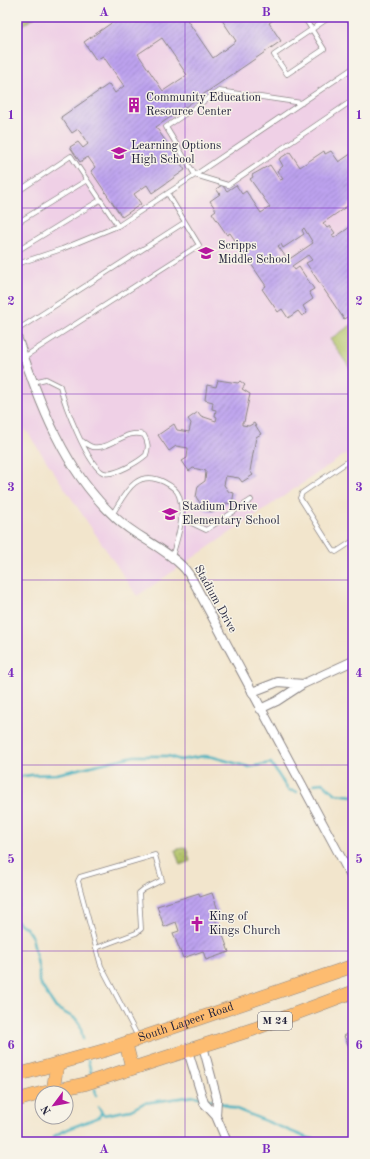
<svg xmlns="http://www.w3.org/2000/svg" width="370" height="1159" viewBox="0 0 370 1159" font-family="'Old Standard TT',serif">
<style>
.built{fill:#efd0e6}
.grass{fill:#b0c266;stroke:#697250}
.park{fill:url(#park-dots);stroke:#697250}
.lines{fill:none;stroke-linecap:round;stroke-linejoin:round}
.stream{stroke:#44b1c0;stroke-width:2.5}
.building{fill:url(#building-hatch);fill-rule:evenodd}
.lane-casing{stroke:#8a8484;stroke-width:5.5}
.street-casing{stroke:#8a8484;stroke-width:10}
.primary-casing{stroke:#8a8484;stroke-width:14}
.lane{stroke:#fff;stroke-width:4}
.street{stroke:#fff;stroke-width:8}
.primary{stroke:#fdbc70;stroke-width:13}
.grid{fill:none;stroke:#7b2cbf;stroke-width:1;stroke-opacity:0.55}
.labels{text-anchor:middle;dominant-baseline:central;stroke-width:3;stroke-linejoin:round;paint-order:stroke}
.shield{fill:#f7f3e8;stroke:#62616f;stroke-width:1}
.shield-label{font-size:11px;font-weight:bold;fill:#22223b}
.poi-label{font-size:12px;fill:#22223b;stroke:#f7f3e8;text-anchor:start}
.street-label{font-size:12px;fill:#22223b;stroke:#f7f3e8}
.neatline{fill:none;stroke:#7b2cbf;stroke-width:1.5}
.grid-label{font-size:13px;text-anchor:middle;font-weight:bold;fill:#7b2cbf}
</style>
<defs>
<pattern id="park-dots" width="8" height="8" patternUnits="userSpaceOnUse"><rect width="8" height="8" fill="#b0c266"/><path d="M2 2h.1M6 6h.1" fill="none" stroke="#97a659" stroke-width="1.8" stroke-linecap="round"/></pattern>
<pattern id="building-hatch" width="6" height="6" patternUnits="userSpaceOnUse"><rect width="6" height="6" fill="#bda3ef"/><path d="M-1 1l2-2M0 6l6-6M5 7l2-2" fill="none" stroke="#9984c3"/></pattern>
</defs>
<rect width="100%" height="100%" fill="#f7f3e8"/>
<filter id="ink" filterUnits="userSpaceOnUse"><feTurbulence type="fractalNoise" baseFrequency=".025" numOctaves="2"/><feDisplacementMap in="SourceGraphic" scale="8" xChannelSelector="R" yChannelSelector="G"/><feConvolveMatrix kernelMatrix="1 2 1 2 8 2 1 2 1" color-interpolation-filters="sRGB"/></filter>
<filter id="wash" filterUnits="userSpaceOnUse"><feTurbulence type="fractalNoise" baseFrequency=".012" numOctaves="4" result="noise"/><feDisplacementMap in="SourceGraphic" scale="16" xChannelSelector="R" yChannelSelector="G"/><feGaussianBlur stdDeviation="0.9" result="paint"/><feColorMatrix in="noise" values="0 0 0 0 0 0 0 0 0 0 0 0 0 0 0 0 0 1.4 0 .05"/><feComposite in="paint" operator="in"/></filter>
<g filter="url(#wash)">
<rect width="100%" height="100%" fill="#f2e5cc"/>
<!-- built -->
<path class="built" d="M17,17h328l8,12v420l-216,147 -120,-179z"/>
<!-- grass -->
<path class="grass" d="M17,17h18l-18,12z
M353,324v49l-23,-34z"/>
<!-- park -->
<path class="park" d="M186,847l4,14 -10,4 -5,-15z"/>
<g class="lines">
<!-- stream -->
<path class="stream" d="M17,777l14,-2 26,-1 77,-18h34l12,4 24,-4 9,1 36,10 22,-4 17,27 9,2
M314,784l8,-1 14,11 17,2
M17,895l2,6 -2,7
M17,921l9,7 6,9 7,33v12l17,26 20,11 4,6 3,14
M88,1060l3,13
M95,1089l1,6
M99,1107l4,8 28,-5 13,-7 51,-7 29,8 81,33 20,5
M53,1137l10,-6 36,-14 2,-4"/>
</g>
<g id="blocks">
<!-- building -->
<path class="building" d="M120,17h13l4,5 5,-3 -1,-2h51l-5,3 26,38 23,-17 -16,-24h57l-8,6 12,18 -125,86 29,43 -33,23 -5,-8 -13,9 7,10 -19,13 -31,-46 4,-4 -7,-10 -8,5 -10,-15 8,-5 5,6 5,-4 -10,-15 -6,4 -11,-16 48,-33 6,9 9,-7 -21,-30 -7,4 -12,-18zM162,38l25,37 -24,16 -25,-37z
M324,151l1,3 6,-3 8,11 13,-9 1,1v48l-30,21 4,5 3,-2 5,7 -3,2 2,3 19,-13v91l-2,1 -1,-2 -6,4 -38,-56 6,-3 -4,-5 -16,11 3,4 4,-3 15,22 -5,3 4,7 -10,7 4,7 -5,3 -4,-5 -10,7 -6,-9 -4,3 -16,-23 4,-3 -36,-53 -3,2 -15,-22 4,-3 -6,-9 10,-7 -4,-5 6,-4 5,6 9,-6 6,9 4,-3 15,22 9,-6 -20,-28 3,-2 -1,-2 18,-10 10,15 3,-1 -6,-8 6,-5 -4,-7 11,-7 10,15zM304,228l9,15 -25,17 -10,-14 3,-2 2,4 21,-14 -2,-4z
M218,380l20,3 2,-2 5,4 -3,4 8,5 -6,28h-2v3l7,1 5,-3 7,11 -5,3 -6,34 3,4 -11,7 -3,-4 -13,-2 -2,9 5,7 5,1 -2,11 -6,-1 -13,9 -8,-2 -9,-13 2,-11 7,-5 1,-10 -13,-3 -4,3 -7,-10 5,-3 1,-10 -12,-2 -7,5 -11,-16 16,-11 3,6 12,2 2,-9 -3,-4 10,-7 3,4 15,5 1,-4 -2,-1 1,-6 -4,-1 1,-7 -8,-2 2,-15 9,2z
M199,893l1,4 12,-4 7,20 -5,2 5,16 2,-1 8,22 -23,8 -3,-9 -20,7 -10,-25 6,-2 -3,-9 -12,5 -7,-21z
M351,1032l2,18 -2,1 -7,-15z"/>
</g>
</g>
<g filter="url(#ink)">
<use href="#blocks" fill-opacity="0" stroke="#8a8484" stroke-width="1"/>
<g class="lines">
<!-- lane casing -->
<g class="lane-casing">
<path id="lane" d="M304,17l20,32 -37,25 -13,-19 56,-38
M302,103l-83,-12 -53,36 29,48 158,-107
M17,192l54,-36 47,70
M17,223l70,-43
M17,251l83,-51
M17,264l45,-15 56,-23 77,-51 33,10 125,-85
M17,330l168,-108
M24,357l175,-112 -31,-51
M33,382l13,-3 14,7c4,17 28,81 44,87 11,3 34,-11 42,-18 3,-8 2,-13 -2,-20 -19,-7 -32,15 -51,12 -4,-1 -8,-4 -11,-6
M353,458l-51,35 -2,5 33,52 3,2 17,-11
M112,515c13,-21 23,-47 52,-33 6,3 13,7 15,14 7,19 -2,43 -7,61
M181,518l25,12 45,-30
M96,948l40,-15 5,-4 -2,-36 5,-4 18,-9 -7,-25 -75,22 -2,4 23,85 37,71"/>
</g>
<!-- street casing -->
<g class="street-casing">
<path id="street" d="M350,17l3,4
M17,337c23,66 46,133 99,181 20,19 46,28 66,48 8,7 13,19 18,28l153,286
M252,692l26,-10 25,2
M260,709l17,-8 26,-17 50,-23
M188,1051l16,52 12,13 1,-17 -14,-53
M216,1116l11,26"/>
</g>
<!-- primary casing -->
<g class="primary-casing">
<g id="primary">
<path d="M126,1044l6,24"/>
<path id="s1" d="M17,1075l89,-25 247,-84"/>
<path d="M53,1090l4,-25"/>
<path d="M43,1093l41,-9 170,-55 99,-37"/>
<path d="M17,1100l25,-7"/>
</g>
</g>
<!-- lane -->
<use href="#lane" class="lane"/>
<!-- street -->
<use href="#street" class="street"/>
<!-- primary -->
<use href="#primary" class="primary"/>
</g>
</g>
<!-- grid -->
<path class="grid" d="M185,17v1125M17,208h336M17,394h336M17,580h336M17,765h336M17,951h336"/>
<!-- icons -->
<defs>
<g id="building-bare" transform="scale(1.2)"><path d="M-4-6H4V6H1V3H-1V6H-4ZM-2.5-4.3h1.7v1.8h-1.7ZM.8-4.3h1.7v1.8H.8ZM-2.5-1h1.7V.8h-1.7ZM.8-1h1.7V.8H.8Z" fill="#b5179e" stroke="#f7f3e8" stroke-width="2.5" paint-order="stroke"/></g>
<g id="school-bare" transform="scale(1.2)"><path d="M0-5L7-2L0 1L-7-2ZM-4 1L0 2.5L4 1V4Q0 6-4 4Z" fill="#b5179e" stroke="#f7f3e8" stroke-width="2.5" paint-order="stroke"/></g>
<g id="church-bare" transform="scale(1.2)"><path d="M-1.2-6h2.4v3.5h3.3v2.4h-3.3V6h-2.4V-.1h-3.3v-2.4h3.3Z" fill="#b5179e" stroke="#f7f3e8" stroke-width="2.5" paint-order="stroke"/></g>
</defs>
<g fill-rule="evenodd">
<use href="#building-bare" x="134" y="105"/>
<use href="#school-bare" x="119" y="153"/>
<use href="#school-bare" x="206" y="253"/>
<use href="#school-bare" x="170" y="514"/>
<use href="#church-bare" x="197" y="924"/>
</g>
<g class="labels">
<!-- shield labels -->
<rect class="shield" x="258" y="1012" width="34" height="18" rx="3"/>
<g class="shield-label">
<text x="275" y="1021">M 24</text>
</g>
<!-- poi labels -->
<g class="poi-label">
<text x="146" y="98">Community Education<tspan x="146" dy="14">Resource Center</tspan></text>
<text x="131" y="146">Learning Options<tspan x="131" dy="14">High School</tspan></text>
<text x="218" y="246">Scripps<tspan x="218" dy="14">Middle School</tspan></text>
<text x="182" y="507">Stadium Drive<tspan x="182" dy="14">Elementary School</tspan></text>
<text x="209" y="917">King of<tspan x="209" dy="14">Kings Church</tspan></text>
</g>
<!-- street labels -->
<g class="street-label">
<text transform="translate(215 599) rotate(61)">Stadium Drive</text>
<text stroke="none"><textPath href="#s1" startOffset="177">South Lapeer Road</textPath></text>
</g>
</g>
<!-- margin -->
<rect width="370" height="1159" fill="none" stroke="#f7f3e8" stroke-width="44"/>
<!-- north arrow -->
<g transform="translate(54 1105) rotate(238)"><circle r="19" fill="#f7f3e8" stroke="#a29fa3"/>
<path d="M0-3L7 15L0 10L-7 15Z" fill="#b5179e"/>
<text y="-6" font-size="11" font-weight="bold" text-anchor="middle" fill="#22223b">N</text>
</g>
<rect x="22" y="22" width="326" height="1115" class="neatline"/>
<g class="grid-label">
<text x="104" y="16">A</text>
<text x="266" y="16">B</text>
<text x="11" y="119">1</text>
<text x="359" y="119">1</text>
<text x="11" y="305">2</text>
<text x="359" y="305">2</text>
<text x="11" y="491">3</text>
<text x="359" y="491">3</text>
<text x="11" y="677">4</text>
<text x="359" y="677">4</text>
<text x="11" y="863">5</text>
<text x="359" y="863">5</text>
<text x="11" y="1049">6</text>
<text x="359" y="1049">6</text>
<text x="104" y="1153">A</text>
<text x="266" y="1153">B</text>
</g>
</svg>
